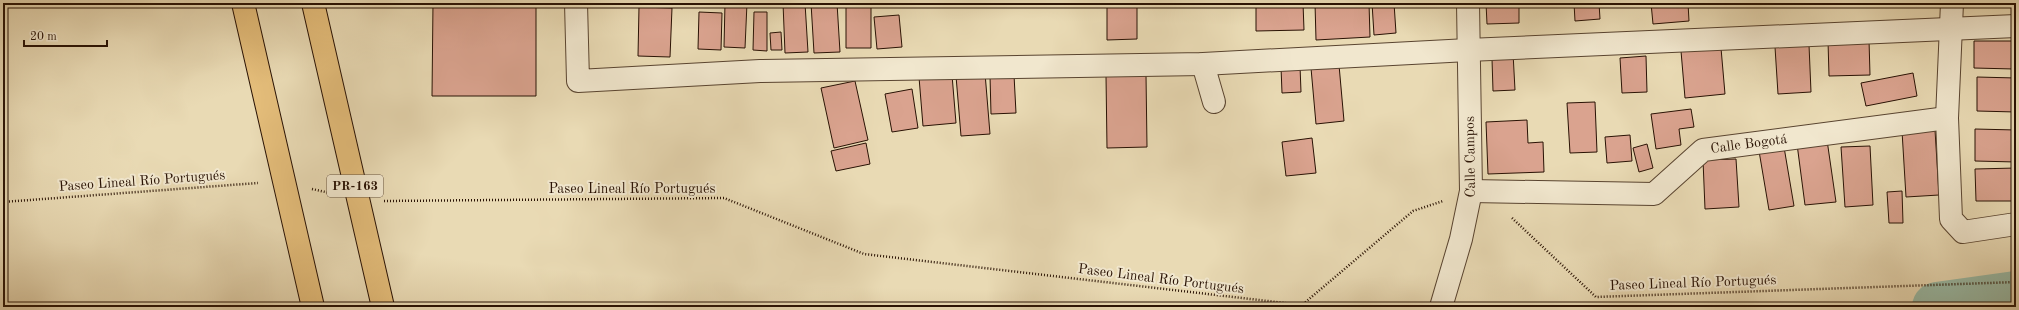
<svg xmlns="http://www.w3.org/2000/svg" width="2019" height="310" viewBox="0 0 2019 310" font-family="'Old Standard TT',serif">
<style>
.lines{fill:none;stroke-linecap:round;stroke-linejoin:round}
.river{stroke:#99bba7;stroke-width:50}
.building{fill:#daa38f;stroke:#291204}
.minor-casing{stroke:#594430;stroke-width:24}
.primary-casing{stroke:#291204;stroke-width:24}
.path{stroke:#291204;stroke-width:2.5;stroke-dasharray:1 2;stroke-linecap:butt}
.minor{stroke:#f1e7ce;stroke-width:22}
.primary{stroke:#e4bd7a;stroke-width:22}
.labels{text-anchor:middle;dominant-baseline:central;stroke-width:4;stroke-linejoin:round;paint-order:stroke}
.shield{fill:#f1e7ce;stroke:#655241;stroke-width:1}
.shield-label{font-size:13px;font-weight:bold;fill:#291204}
.street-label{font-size:14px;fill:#291204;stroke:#f1e7ce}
</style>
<rect width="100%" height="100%" fill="#e9dab4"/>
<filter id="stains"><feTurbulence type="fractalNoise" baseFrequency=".005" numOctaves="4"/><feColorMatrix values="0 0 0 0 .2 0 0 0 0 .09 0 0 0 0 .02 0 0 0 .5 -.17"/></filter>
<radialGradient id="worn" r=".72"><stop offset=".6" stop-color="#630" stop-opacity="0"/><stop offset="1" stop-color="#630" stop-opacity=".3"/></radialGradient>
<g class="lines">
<!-- river -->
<path class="river" d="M1937,307l79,-11"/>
</g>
<!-- building -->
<path class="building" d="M433,3h103v93h-104z
M725,3h22l-2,45 -21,-1z
M750,3h27v4h-27z
M783,3h22l3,49 -23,1z
M811,3h26l3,49 -26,1z
M846,3h25v45h-25z
M1107,3h30v36l-30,1z
M1256,3h47l1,27 -48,1z
M1315,3h54l1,34 -54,3z
M1372,3h22l2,30 -22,2z
M1486,3h33v20l-32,1z
M1574,3h25l1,16 -25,2z
M1651,3h37l1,18 -36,3z
M1977,3h26v3h-26z
M639,7l33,1 -2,49 -32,-1z
M699,12l23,1 -1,37 -23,-1z
M754,12h13v39l-14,-1z
M899,15l3,32 -25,2 -3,-32z
M781,32l1,18h-11l-1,-17z
M1869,40l1,35 -41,1 -1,-35z
M1974,41h41l-1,28 -40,-1z
M1809,45l2,47 -33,2 -3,-47z
M1721,48l4,46 -40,4 -4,-47z
M1513,53l2,37 -22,1 -1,-32z
M1646,56l1,36 -25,1 -2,-35z
M1339,65l5,56 -28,3 -5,-56z
M1300,66l1,26 -19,1 -1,-26z
M985,73l5,61 -29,2 -5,-60z
M1913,73l4,23 -51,10 -5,-23z
M952,75l4,48 -33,3 -4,-49z
M1014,75l2,38 -25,1 -1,-38z
M1146,75l1,72 -40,1 -1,-72z
M1977,77l39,1v34l-39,-1z
M855,81l13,59 -34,8 -13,-60z
M912,89l6,39 -26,4 -7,-38z
M1595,102l2,50 -27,1 -3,-50z
M1691,109l3,18 -15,2 2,16 -25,4 -5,-35z
M1527,120l1,23 15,-1 1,30 -56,2 -2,-52z
M1975,129l41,1v32l-41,-1z
M1935,130l4,65 -33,2 -4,-66z
M1630,135l2,26 -25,2 -2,-26z
M1312,138l4,35 -30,3 -4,-34z
M1827,140l9,62 -31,3 -8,-61z
M866,143l4,21 -34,7 -5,-20z
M1647,144l6,24 -14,4 -6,-24z
M1870,146l3,59 -28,2 -4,-60z
M1784,147l10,59 -25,4 -10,-59z
M1736,159l3,48 -34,2 -2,-49z
M2016,168v33h-40l-1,-32z
M1902,191l1,32h-14l-2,-31z"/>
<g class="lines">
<!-- minor casing -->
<g class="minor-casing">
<g id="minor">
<path d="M576,3l2,78 182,-10 443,-7 265,-14 548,-24"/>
<path d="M1952,3l-5,115 4,101 12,13 53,-8"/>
<path d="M1203,64l11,38"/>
<path id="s1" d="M1471,191l183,3 49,-44 244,-32"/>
<path id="s2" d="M1441,307l20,-68 10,-48 -3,-188"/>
</g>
</g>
<!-- primary casing -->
<g class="primary-casing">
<path id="primary" d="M243,3l70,304
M313,3l70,304"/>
</g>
<!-- path -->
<path class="path" d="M312,189l18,4
M384,201l340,-3 140,56 438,51 111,-94 30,-10
M3,202l255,-19
M1512,218l84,79 420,-15"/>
<!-- minor -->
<use href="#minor" class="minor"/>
<!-- primary -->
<use href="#primary" class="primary"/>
</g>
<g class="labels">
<!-- shield labels -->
<rect class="shield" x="327" y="175" width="56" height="22" rx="3"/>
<g class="shield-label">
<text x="355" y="186">PR-163</text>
</g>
<!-- street labels -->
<g class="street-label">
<text stroke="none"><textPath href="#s1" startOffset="295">Calle Bogotá</textPath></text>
<text stroke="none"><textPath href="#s2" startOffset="154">Calle Campos</textPath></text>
<text transform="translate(142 181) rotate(-4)">Paseo Lineal Río Portugués</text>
<text x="632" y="189">Paseo Lineal Río Portugués</text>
<text transform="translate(1161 279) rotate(7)">Paseo Lineal Río Portugués</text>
<text transform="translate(1693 283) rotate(-2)">Paseo Lineal Río Portugués</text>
</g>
</g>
<!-- margin -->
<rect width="2019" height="310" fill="none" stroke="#e9dab4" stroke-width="16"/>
<rect x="4" y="4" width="2011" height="302" fill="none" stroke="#291204" stroke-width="2"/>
<rect x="8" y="8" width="2003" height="294" fill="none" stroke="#291204"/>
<!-- scale -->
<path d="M24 40v6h83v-6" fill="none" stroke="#291204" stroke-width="2"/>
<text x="30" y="40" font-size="12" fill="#291204" stroke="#f1e7ce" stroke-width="3" paint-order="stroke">20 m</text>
<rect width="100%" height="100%" filter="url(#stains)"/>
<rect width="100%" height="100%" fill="url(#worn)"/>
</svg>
